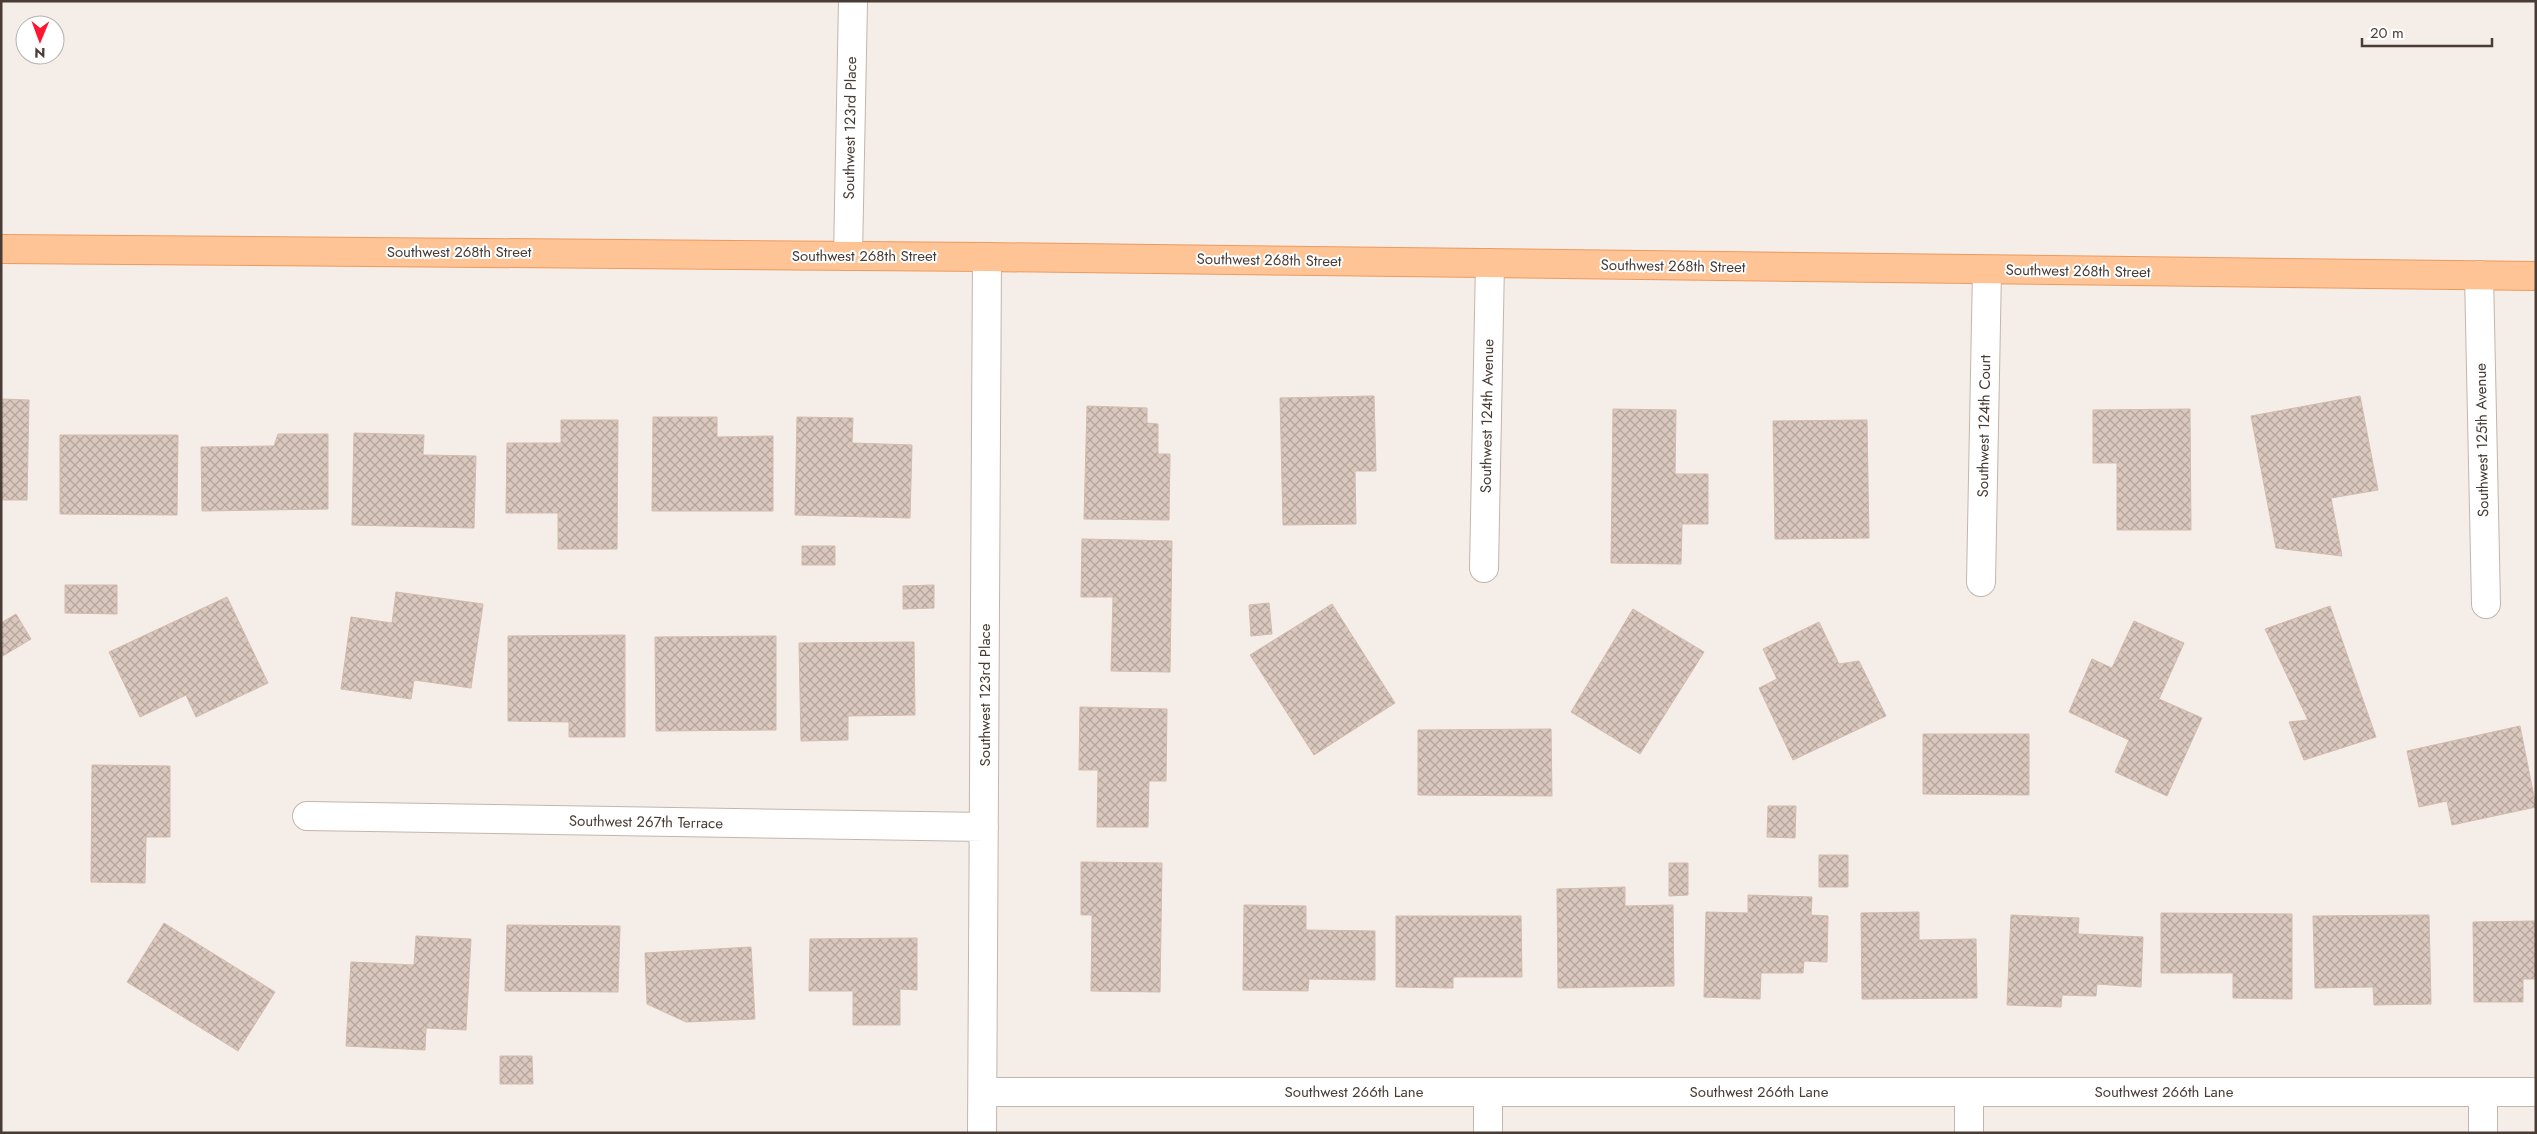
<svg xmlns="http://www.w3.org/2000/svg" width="2537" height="1134" viewBox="0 0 2537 1134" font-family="Jost,sans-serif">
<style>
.building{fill:url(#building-cross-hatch);stroke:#d3bbae}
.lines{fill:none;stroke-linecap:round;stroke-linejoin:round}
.minor-casing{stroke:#c4b5ac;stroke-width:30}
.major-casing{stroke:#ed9a5d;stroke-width:30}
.minor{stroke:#fff;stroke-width:28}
.major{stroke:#ffc496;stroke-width:28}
.labels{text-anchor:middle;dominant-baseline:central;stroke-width:4;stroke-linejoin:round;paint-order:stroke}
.street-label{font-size:15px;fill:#493c35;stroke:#fff}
</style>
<defs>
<pattern id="building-cross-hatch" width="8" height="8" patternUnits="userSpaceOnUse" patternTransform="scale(1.25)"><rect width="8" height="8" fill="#dac8bf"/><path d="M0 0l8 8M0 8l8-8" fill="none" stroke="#b3a49c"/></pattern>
</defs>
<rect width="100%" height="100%" fill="#f5ede7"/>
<!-- building -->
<path class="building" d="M1374,396l2,75h-21l1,53 -73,1 -3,-127z
M2360,396l18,94 -47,8 11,58 -66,-8 -25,-132z
M1,399l28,1 -2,100h-26z
M1087,406l60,2v15l11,1v30h12l-1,66 -85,-1z
M1613,409l63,1 -1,64h33v50h-26l-1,40 -70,-1z
M2190,409l1,121h-74v-67h-24v-53z
M653,417h64v20l56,-1v75h-121z
M797,417l56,1 -1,25 60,2 -2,73 -115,-3z
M561,420h57l-1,129h-59v-36h-52l1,-70h54z
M1867,420l2,118 -94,1 -2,-118z
M354,433l70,2 -1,20 53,1 -2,72 -122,-3z
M278,434h50v75l-126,2 -1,-64 73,-1z
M60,435h118l-1,80 -117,-1z
M1082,539l90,2 -2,131 -59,-1 2,-74h-32z
M802,546h33v19h-33z
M65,585h52v29l-52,-1z
M934,585v23l-31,1v-23z
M396,592l87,12 -12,84 -57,-8 -3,19 -70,-10 10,-72 41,6z
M227,597l41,86 -72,34 -10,-22 -46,22 -31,-65z
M1269,603l3,31 -21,2 -2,-31z
M1332,604l63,99 -81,52 -64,-100z
M2330,606l46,131 -72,23 -15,-38 19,-2 -43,-91z
M1633,609l71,43 -64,102 -69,-42z
M16,614l15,25 -30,18v-34z
M2134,621l50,22 -25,56 43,19 -35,78 -52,-24 14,-32 -60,-28 23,-53 20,9z
M1819,622l20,42 20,-3 27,55 -93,44 -34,-72 18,-9 -14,-30z
M625,635v102h-56v-15l-61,-1v-85z
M776,636v94l-120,1 -1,-94z
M914,642l1,73 -67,1v24l-47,1 -2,-98z
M1080,707l87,2 -1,72h-17l-1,46h-51l1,-57h-19z
M2520,726l16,81 -84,18 -5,-24 -28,6 -12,-56z
M1551,729l1,67 -134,-1v-65z
M1923,734h106v61l-106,-1z
M92,765l78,1v71h-24l-1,46 -54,-1z
M1768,806h28l-1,32 -28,-1z
M1819,855h29v32h-29z
M1081,862l81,1 -2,129 -69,-1 1,-76h-11z
M1669,863h19v32l-19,1z
M1625,887v19l48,-1 1,81 -116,2 -1,-99z
M1748,895l64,2 -1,18 17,1 -1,46 -23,-1 -1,12h-42l-1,26 -56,-2 2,-85 42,1z
M1244,905l62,1v24l69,1v49l-66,-1 -1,12 -65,-1z
M1919,912v28l57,-1 1,59 -115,1 -1,-86z
M2161,913l131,1v85l-59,-1v-25h-72z
M2011,915l68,3 -1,16 65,3 -2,50 -44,-3 -1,12 -34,-1 -1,12 -54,-2z
M2429,915l2,89 -57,1 -1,-18 -58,1 -2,-72z
M1396,916h125l1,61h-69v11l-57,-1z
M2536,921v58h-13v23h-49l-1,-80z
M164,923l111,69 -37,59 -111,-69z
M507,925l113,1 -2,66 -113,-1z
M416,936l55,3 -5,91 -40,-2 -1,22 -79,-4 5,-84 63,3z
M917,938v52l-17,-1v36h-47v-34h-44l1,-52z
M751,947l4,72 -69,3 -39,-18 -2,-51z
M500,1056h32l1,28h-33z"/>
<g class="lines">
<!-- minor casing -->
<g class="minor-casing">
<path id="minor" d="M848,256l5,-255
M2479,275l7,329
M1484,568l6,-305
M1981,582l6,-312
M307,816l677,11
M983,1092h1553
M1969,1092v41
M982,1133l5,-876
M1488,1133v-41
M2483,1133v-41"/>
</g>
<!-- major casing -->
<g class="major-casing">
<path id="major" d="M1,249l986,8 1549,19"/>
</g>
<!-- minor -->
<use href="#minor" class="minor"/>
<!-- major -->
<use href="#major" class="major"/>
</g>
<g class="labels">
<!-- street labels -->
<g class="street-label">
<text transform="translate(850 128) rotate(-89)">Southwest 123rd Place</text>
<text x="459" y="252">Southwest 268th Street</text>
<text x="864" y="256">Southwest 268th Street</text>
<text transform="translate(1269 260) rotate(1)">Southwest 268th Street</text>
<text transform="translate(1673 266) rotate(1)">Southwest 268th Street</text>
<text transform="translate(2078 271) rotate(1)">Southwest 268th Street</text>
<text transform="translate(1487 416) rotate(-89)">Southwest 124th Avenue</text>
<text transform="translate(1984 426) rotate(-89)">Southwest 124th Court</text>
<text transform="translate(2482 440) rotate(-91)">Southwest 125th Avenue</text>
<text transform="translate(985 695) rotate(-90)">Southwest 123rd Place</text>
<text transform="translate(646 822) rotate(1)">Southwest 267th Terrace</text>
<text x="1354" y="1092">Southwest 266th Lane</text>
<text x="1759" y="1092">Southwest 266th Lane</text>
<text x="2164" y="1092">Southwest 266th Lane</text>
</g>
</g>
<!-- border -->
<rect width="2537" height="1134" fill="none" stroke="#493c35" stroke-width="5"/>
<!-- north arrow -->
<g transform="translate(40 40) rotate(181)"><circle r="24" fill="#ffffff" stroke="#b6b1ae"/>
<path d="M0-4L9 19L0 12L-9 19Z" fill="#ff1432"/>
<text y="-8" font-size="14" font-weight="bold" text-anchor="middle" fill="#493c35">N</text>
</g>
<!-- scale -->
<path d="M2362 38v8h130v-8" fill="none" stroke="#493c35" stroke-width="2.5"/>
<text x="2370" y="38" font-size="15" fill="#493c35" stroke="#ffffff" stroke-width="4" paint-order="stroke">20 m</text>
</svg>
